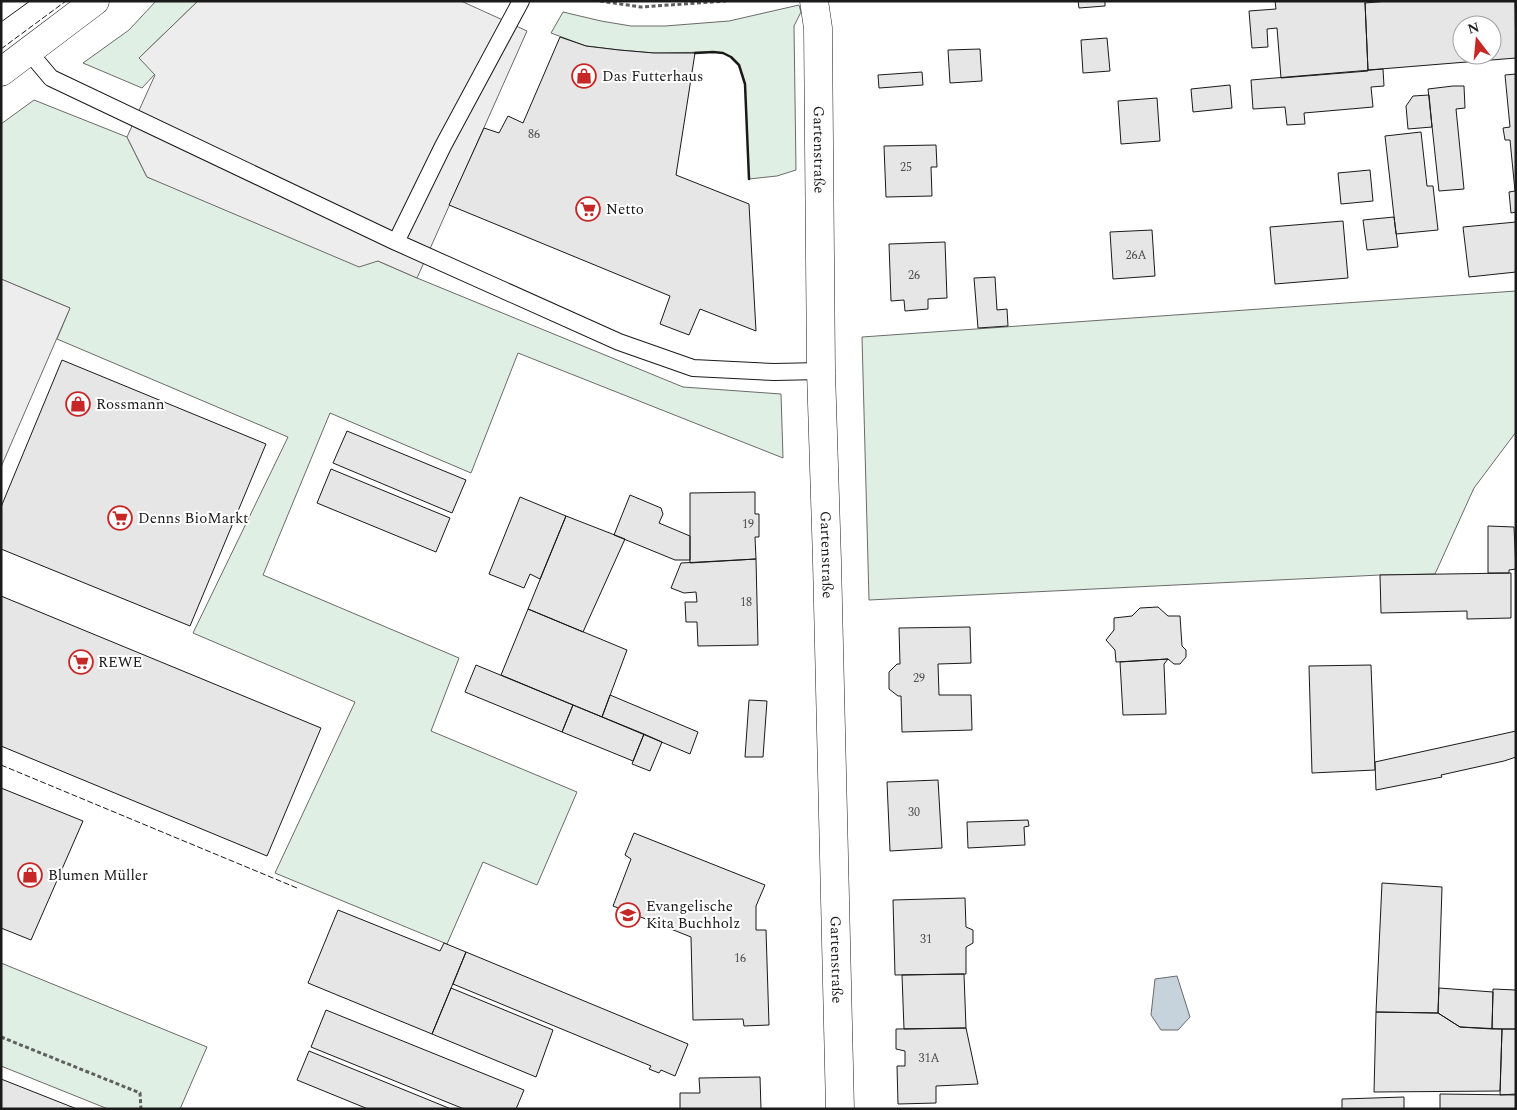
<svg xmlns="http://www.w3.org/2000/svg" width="1517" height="1110" viewBox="0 0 1517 1110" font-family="Spectral,serif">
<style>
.green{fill:#e0efe3;stroke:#6a6a6a}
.parking{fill:#ededed;stroke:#6a6a6a}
.water{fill:#c6d2dc;stroke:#6a6a6a}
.building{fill:#e6e6e6;stroke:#1a1a1a;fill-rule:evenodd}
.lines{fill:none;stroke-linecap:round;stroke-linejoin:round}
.lane-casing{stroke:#1a1a1a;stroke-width:18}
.street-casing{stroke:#1a1a1a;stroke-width:29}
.secondary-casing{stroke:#1a1a1a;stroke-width:29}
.path{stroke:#5f5f5f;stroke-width:3;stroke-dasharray:4 2.5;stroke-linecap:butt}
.lane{stroke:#fff;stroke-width:16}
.street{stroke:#fff;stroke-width:28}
.secondary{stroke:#fff;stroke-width:28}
.tram{stroke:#1a1a1a;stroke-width:1}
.fence{stroke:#1a1a1a;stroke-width:1;stroke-dasharray:6 2.5;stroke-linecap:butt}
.wall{stroke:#1a1a1a;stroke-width:2.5}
.labels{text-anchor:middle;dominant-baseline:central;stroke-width:4;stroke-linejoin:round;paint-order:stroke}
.number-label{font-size:12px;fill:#4d4d4d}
.poi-label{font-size:15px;fill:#1a1a1a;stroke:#fff;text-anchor:start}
.street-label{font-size:15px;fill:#1a1a1a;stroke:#fff}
</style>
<rect width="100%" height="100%" fill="#fff"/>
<!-- green -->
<path class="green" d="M156,1h42l-59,57 16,16 -13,14 -59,-25 46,-33z
M799,5l2,7 -7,14 2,144 -19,6 -28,3 -4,-95 -6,-19 -8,-8 -8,-4 -10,-1 -59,1 -35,-3 -33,-4 -35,-13 12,-21 38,9 30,5h34l64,-5z
M34,100l93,37 20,40 231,84 39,17 266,109 98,7 2,64 -265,-105 -47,120 -141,-60 -67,162 196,83 -28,73 146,61 -40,93 -54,-23 -36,82 -172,-71 80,-171 -162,-69 95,-196 -231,-98 13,-31 -69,-29v-155z
M1516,291v141l-42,56 -39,86 -55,1 -511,25 -7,-263z
M1,963l206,84 -27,62h-72l-107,-43z"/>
<!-- parking -->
<path class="parking" d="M198,1h263l66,30 -110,247 -39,-17 -19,6 -212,-90 -20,-40 28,-62 -16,-17z
M1,279l69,29 -69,159z"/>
<!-- water -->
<path class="water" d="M1177,976l13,41 -12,13h-17l-10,-15 4,-36z"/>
<!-- building -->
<path class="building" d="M1078,1h27v5l-26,2z
M1275,1h90l3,70 -87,7 -4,-50 -10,1 1,18 -16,1 -3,-37 27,-2z
M1388,1h127l1,57 -148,12 -3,-67zM1462,25h30v30h-30z
M560,37l26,9 33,4 35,3h41l-19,122 73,29 7,127 -56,-22 -11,26 -29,-11 10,-28 -221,-91 35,-77 15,5 9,-17 15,7z
M1107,38l3,33 -27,2 -2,-33z
M980,49l2,32 -32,2 -2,-33z
M1383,69l1,17 -13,1 2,20 -69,6 1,11 -18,1 -2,-18 -32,2 -2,-29z
M922,72l1,13 -44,3 -1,-13z
M1516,74v138l-5,1 -2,-21 6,-1 -5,-51h-5l-2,-12 7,-1 -5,-52z
M1230,85l2,23 -39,4 -2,-23z
M1453,86h11l1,22 -9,1 8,80 -25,2 -11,-102z
M1429,95l3,32 -24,2 -2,-23 7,-10z
M1157,98l3,43 -39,3 -3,-43z
M1421,132l6,54h6l5,44 -42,4 -11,-98z
M936,145l1,22h-6l1,29 -46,1 -2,-51z
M1370,170l3,31 -32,3 -3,-31z
M1394,217l4,30 -31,3 -4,-30z
M1343,221l5,57 -73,6 -5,-57z
M1516,222v50l-47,5 -6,-50z
M1152,230l3,46 -42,3 -3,-47z
M945,242l2,56 -19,1v10l-23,2 -1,-11 -13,1 -2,-57z
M995,277l2,33 10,-1 1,17 -30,2 -4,-50z
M62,360l204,84 -76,182 -189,-77v-42z
M347,431l119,49 -14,33 -119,-50z
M331,469l119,49 -14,34 -119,-49z
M755,492v22h4v23h-4l1,22 -66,4v-70z
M630,495l31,13 2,6 -4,9 31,13v24h-15l-61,-25z
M520,497l46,19 -26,63 -10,-5 -6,14 -35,-14z
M566,516l59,23 -42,93 -55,-23z
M1488,526l26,1 2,42 -7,1v3h-21z
M756,559l2,86 -60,1 -1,-24h-11l-1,-20h12l-1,-10 -12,1 -13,-5 10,-25z
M1511,573v45l-44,1v-8l-86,2 -1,-38z
M1,596l320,132 -54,128 -266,-110z
M1158,607l10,9h12l2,30 4,4v7l-6,7h-6l-6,-5 -52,3 -1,-12 -9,-10 8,-10v-12l18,-2 8,-8z
M528,609l99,41 -25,67 -101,-42z
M970,627l1,36 -33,1 1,31h32l1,35 -70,2 -1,-36h-3l-9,-7v-17l8,-8h3l-1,-36z
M1168,659l-4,5 2,50 -43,1 -3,-53z
M476,665l97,40 -11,27 -97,-40z
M1371,665l4,105 -63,3 -3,-107z
M610,695l88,37 -8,22 -88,-37z
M749,700l18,1 -4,56h-18z
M573,705l71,29 -11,27 -71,-29z
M1516,731v26l-12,4 -63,14 1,2 -66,13 -1,-28z
M644,734l18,8 -12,29 -18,-7z
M938,780l4,68 -52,3 -3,-69z
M1,788l82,33 -52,119 -30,-12z
M1028,820l1,6 -5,1 1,18 -57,3 -1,-26z
M634,833l131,52 -9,21v24h10l3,95 -25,1 -1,-7 -50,1 -2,-83 -78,-31 18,-47 -6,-4z
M1382,883l60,4 -4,126 -62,-1z
M965,898l1,29 7,3v13l-7,4v27l-71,1 -2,-75z
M338,910l102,41 4,-8 22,9 -34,82 -124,-51z
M466,952l222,92 -13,32 -14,-6 -2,3 -10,-4 2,-3 -198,-82z
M964,974l2,54 -62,1 -2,-54z
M451,988l102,42 -17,47 -104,-43z
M1439,988l54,4 -1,37 -32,-2 -22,-14z
M1493,989l23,1v39h-24z
M326,1010l198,80 -8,19h-52l-153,-62z
M1376,1012l62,1 22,14 42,2 -2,62 -126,1z
M966,1028l12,56 -42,2v17l-38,1 -1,-38h8v-15l-9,-2v-20z
M1502,1029h14v65l-16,1z
M309,1051l142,58h-83l-71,-29z
M760,1077l1,32h-81v-16h20l-1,-15z
M1,1079l76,30h-76z
M1440,1094l76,1v14h-76z
M1404,1097v12h-62v-10z"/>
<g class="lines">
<!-- lane casing -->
<g class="lane-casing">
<path id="lane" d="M29,52l22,26 345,164 47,-96 78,-145
M396,242l223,100 74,26 81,4 47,-1"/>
</g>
<!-- street casing -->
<g class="street-casing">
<g id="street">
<path id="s1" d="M814,1l4,27 3,343 6,190 13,548"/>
</g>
</g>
<!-- secondary casing -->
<g class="secondary-casing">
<path id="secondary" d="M1,72l94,-71"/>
</g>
<!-- path -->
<path class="path" d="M600,1l41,6 85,-6
M1,1037l139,56 1,16"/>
<!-- lane -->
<use href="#lane" class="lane"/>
<!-- street -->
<use href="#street" class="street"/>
<!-- secondary -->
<use href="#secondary" class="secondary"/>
<!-- tram -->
<path class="tram" d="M1,2l1,-1
M1,22l29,-21"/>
<!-- fence -->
<path class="fence" d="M1,49l65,-48
M1,765l296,123"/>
<!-- wall -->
<path class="wall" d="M695,53l18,-1 10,1 8,4 8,8 6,19 4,95"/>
</g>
<!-- icons -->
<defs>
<g id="shop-ring" transform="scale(1.25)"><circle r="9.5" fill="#fff" stroke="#c62828" stroke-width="1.5"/><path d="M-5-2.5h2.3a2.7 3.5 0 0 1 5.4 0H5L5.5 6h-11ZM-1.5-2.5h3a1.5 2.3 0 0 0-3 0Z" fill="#c62828"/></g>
<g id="supermarket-ring" transform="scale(1.25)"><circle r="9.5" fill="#fff" stroke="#c62828" stroke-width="1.5"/><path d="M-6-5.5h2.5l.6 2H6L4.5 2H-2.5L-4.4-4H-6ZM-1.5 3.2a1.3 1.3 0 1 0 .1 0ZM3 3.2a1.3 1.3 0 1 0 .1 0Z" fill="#c62828"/></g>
<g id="school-ring" transform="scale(1.25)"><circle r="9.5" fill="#fff" stroke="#c62828" stroke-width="1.5"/><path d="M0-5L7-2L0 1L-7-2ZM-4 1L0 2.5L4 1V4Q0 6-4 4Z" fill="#c62828"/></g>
</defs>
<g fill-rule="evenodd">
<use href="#shop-ring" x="584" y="76"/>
<use href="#supermarket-ring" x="588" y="209"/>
<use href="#shop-ring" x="78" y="404"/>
<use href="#supermarket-ring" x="120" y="518"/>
<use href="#supermarket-ring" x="81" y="662"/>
<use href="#shop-ring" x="30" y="875"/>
<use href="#school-ring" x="628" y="915"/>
</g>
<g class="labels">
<!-- number labels -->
<g class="number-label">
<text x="534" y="134">86</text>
<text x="906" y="167">25</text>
<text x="1136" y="255">26A</text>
<text x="914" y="275">26</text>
<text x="748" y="524">19</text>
<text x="746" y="602">18</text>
<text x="919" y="678">29</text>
<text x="914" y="812">30</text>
<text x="926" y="939">31</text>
<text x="740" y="958">16</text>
<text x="929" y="1058">31A</text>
</g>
<!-- poi labels -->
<g class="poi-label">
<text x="602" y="76">Das Futterhaus</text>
<text x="606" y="209">Netto</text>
<text x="96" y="404">Rossmann</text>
<text x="138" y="518">Denns BioMarkt</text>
<text x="98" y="662">REWE</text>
<text x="48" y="875">Blumen Müller</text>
<text x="646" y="906">Evangelische<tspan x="646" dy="17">Kita Buchholz</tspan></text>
</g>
<!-- street labels -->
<g class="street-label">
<text stroke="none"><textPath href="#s1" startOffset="149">Gartenstraße</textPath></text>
<text stroke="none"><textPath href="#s1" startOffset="554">Gartenstraße</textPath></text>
<text stroke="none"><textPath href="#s1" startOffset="959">Gartenstraße</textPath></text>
</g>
</g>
<!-- border -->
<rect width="1517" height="1110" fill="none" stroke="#1a1a1a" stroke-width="5"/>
<!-- north arrow -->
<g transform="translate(1477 40) rotate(344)"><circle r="24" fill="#ffffff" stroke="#a3a3a3"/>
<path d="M0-4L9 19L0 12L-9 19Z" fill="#c62828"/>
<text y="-8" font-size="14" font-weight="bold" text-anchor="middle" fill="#1a1a1a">N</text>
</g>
</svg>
